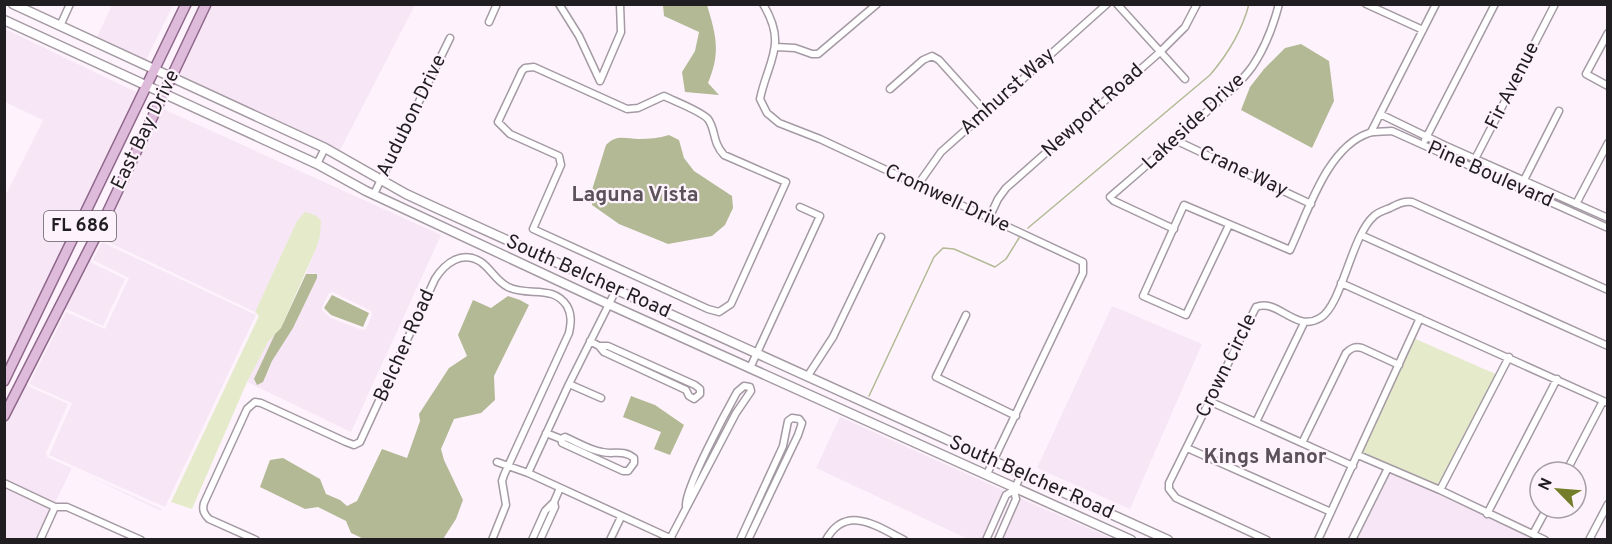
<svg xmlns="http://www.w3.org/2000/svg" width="1612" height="544" viewBox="0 0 1612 544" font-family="Overpass,sans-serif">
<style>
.built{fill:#f7e6f5;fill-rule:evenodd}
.green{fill:#e4eaca}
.water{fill:#b2b994}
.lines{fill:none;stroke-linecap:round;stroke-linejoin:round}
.stream{stroke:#b2b994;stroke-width:1.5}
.minor-casing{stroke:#a49aa3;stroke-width:9}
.secondary-casing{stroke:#a49aa3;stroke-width:11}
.primary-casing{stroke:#8e678a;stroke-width:12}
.minor{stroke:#fff;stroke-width:6}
.secondary{stroke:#fff;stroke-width:8}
.primary{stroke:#debbda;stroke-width:9}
.labels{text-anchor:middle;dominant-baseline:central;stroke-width:4.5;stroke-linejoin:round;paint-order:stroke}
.shield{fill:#fef3fc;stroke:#635e63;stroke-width:1.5}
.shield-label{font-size:18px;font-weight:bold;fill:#211e21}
.street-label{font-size:20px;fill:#211e21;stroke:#fef3fc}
.neighbourhood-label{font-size:21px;font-weight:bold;fill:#5a5159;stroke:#fef3fc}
</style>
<rect width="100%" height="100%" fill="#fef3fc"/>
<!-- built -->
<path class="built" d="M112,5h61l-28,57 -49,-23z
M210,5h205l-76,147 -163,-76z
M5,29l133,64 -133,280v-177l38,-76 -38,-18z
M161,108l280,127 -90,197 -104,-50 21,-40 7,-8 -8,42 5,-15 21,-33 24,-50 -3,-5 -8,1 14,-38 -23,-15 -42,91 -151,-72 -4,1 -10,18 2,4 33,16 -22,47 -36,-17 -4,1 -37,72 2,4 40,18 -22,49 1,4 115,52 -1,2 -89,-43 -17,35 -50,-23 -1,-55zM333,292l38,19 1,4 -6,14 -4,1 -31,-12 -9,-8v-3l7,-14z
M102,242l154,73 -91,192 -116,-52 23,-52 -43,-19 37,-72 39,17 24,-51 -36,-18z
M1112,306l90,38 -72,165 -93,-41z
M840,417l169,76 -26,46h-15l-152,-71z
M1387,466l162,73 -198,1z
M5,487l46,21 -15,31h-31z
M1015,496l98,43 -117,1z"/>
<!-- green -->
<path class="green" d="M305,212l10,3 6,5 -1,16 -3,10 -36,82 -13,14 -21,40 -55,127 -21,-7 88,-186 -4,-4 42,-91z
M1411,337l89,39 -59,114 -80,-38z"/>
<!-- water -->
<path class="water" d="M663,5h44c9,30 14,47 1,78l11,12 -34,-3 -3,-20 13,-21 4,-19 -35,-16z
M1301,44l28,17 5,40 -22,47 -71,-38 9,-23 14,-18 21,-21z
M669,135l10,5 5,18 10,13 38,25 1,12 -8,17 -13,11 -44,8 -49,-20 -27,-19 -1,-12 15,-48c11,-11 19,-6 33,-6 10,0 20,-1 30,-4z
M306,274h11v4l-24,50 -21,33 -9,21 -6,3 -3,-6 21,-45 6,-6z
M332,295l37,18 -6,14 -32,-12 -7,-7z
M508,296l12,4 9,5 -35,71 1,24 -14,13 -27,6 -13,30 3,11 19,40 -7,19 -13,20h-79l-13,-6 -5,-12 -28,-14 -13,2 -45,-22 10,-27 13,-2 37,21 6,15 14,6 7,6 10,-5 25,-52 25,9 13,-37 -1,-7 30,-46 18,-12 -9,-21 15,-35 18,8z
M631,396l24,9 29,20 -14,30 -16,-6 7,-17 -38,-15z"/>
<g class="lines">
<!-- stream -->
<path class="stream" d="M1028,228l182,-153c18,-21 32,-44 39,-71
M869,396l65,-139 9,-9 11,1 41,18 11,-8 13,-21"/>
<!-- minor casing -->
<g class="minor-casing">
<path id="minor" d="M559,4l20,32 21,45
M763,4c25,41 5,56 -3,95l7,14 12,10 41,16 263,123v11l-96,201
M1117,4l68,75
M1366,4l57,26
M489,22l8,-18
M60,26l10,-22
M1608,33l-22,41 22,12
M776,47l19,1 17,6h6l59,-50
M534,67l93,42 11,-1 26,-12c10,5 37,15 44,23 8,11 4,23 16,36l62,27 -55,122 -12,8 -11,-3 -175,-80 28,-64 -2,-9 -49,-22 -12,-12 24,-51 3,-3z
M600,81l21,-49 -1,-28
M890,89l33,-29 9,-4 7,4 46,51
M1380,114l64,31 164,73
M1371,132l65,-128
M1175,140l136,64
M1425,140l70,-136
M1474,161l81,-157
M317,164l8,-16
M1522,184l37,-73
M917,186l24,-34 166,-148
M374,194l76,-156
M1576,204l32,-61
M989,218l9,-19 8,-11 154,-136 25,-25 12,-23
M1229,225l-43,90 -43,-19 41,-91 106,45c18,-38 37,-103 79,-117 7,-2 15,-1 23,-2l216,97
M1174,229l-60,-28 -4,-4c35,-30 69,-60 103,-91 14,-12 28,-24 39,-39 13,-19 21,-40 27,-63
M1361,235l247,111
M1341,283l267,120
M966,315l-30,62 80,39
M590,341l9,5 5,6 82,38 3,6 5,3 6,-5v-5l-5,-4 -87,-39h-9
M750,368l70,-152 -20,-9
M807,377l26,-40 48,-100
M569,384l32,14
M1209,401l144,65
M1256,422l48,-99
M546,433l15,6 1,4 61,28h5l6,-8v-5c-11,-9 -21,-3 -32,-6 -13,-2 -25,-10 -37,-15l-4,2
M1302,443l44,-90c5,-5 9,-7 16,-5l37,17
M1187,448l144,64
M1358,455l82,35 105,50
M497,462l31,11 144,66
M1566,472l37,-71
M528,473l41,-89 47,-94
M4,483l51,24h12l74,33
M1440,490l69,-133
M1487,514l70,-135
M1533,534l14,-26
M670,539l66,-126 15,-22 -1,-4 -6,-1 -7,6c-10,18 -53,98 -51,114
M40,540l15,-33
M256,540l-47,-21c-5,-5 -7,-9 -5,-16l43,-94 8,-7 6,1 85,39 8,3 6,-3 75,-163c10,-16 27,-29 46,-17 10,7 15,19 27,25 20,10 45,-3 59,19 5,9 4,17 2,27l-65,142 -2,6 4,24 -14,35
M532,540l13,-29 9,-9
M540,540l15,-33 -1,-5 6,-14
M610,540l11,-23
M740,540l43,-94 5,-25 4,-3 7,1 3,4 -4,12 -50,105
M826,540c20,-37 52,-13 78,0
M986,540l20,-45 8,-5 8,-17
M998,540l18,-41 -2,-9
M1267,540l-91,-42 -7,-9v-6l87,-176c22,-9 39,26 64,11 22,-12 31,-82 54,-102 4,-4 11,-6 16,-8 8,-4 13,-7 22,-6l196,88
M1318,540l102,-222
M1352,540l36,-72
M1589,540l19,-36"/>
</g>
<!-- secondary casing -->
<g class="secondary-casing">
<path id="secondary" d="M13,4l312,144 81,46 28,13 734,333
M4,20l313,144 49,27 242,113 523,236"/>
</g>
<!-- primary casing -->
<g class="primary-casing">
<path id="primary" d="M4,381l182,-377
M4,416l97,-190 105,-222"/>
</g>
<!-- minor -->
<use href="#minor" class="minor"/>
<!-- secondary -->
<use href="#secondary" class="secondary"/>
<!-- primary -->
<use href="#primary" class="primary"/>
</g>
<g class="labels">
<!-- shield labels -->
<rect class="shield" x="44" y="211" width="72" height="30" rx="4.5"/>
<g class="shield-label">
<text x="80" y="226">FL 686</text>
</g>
<!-- street labels -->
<g class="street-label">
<text transform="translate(1513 86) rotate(-63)">Fir Avenue</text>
<text transform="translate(1008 92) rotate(-42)">Amhurst Way</text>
<text transform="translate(1093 111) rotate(-42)">Newport Road</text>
<text transform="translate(412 116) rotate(-64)">Audubon Drive</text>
<text transform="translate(1194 122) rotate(-43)">Lakeside Drive</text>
<text transform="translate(146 130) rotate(-64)">East Bay Drive</text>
<text transform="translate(1243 172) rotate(25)">Crane Way</text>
<text transform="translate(1490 175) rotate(24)">Pine Boulevard</text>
<text transform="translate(947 199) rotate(25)">Cromwell Drive</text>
<text transform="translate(588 277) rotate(24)">South Belcher Road</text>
<text transform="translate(405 346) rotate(-66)">Belcher Road</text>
<text transform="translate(1227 366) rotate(-64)">Crown Circle</text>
<text transform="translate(1031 478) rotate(24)">South Belcher Road</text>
</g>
<!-- neighbourhood labels -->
<g class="neighbourhood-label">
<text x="635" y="195">Laguna Vista</text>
<text x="1265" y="457">Kings Manor</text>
</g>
</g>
<!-- border -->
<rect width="1612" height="544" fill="none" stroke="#211e21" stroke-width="12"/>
<!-- north arrow -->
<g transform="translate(1558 490) rotate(295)"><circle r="28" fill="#fef3fc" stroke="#a69ea4" stroke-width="1.5"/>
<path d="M0-4.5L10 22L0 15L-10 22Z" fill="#747d29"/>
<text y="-9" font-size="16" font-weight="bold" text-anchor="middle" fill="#211e21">N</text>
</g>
</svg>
